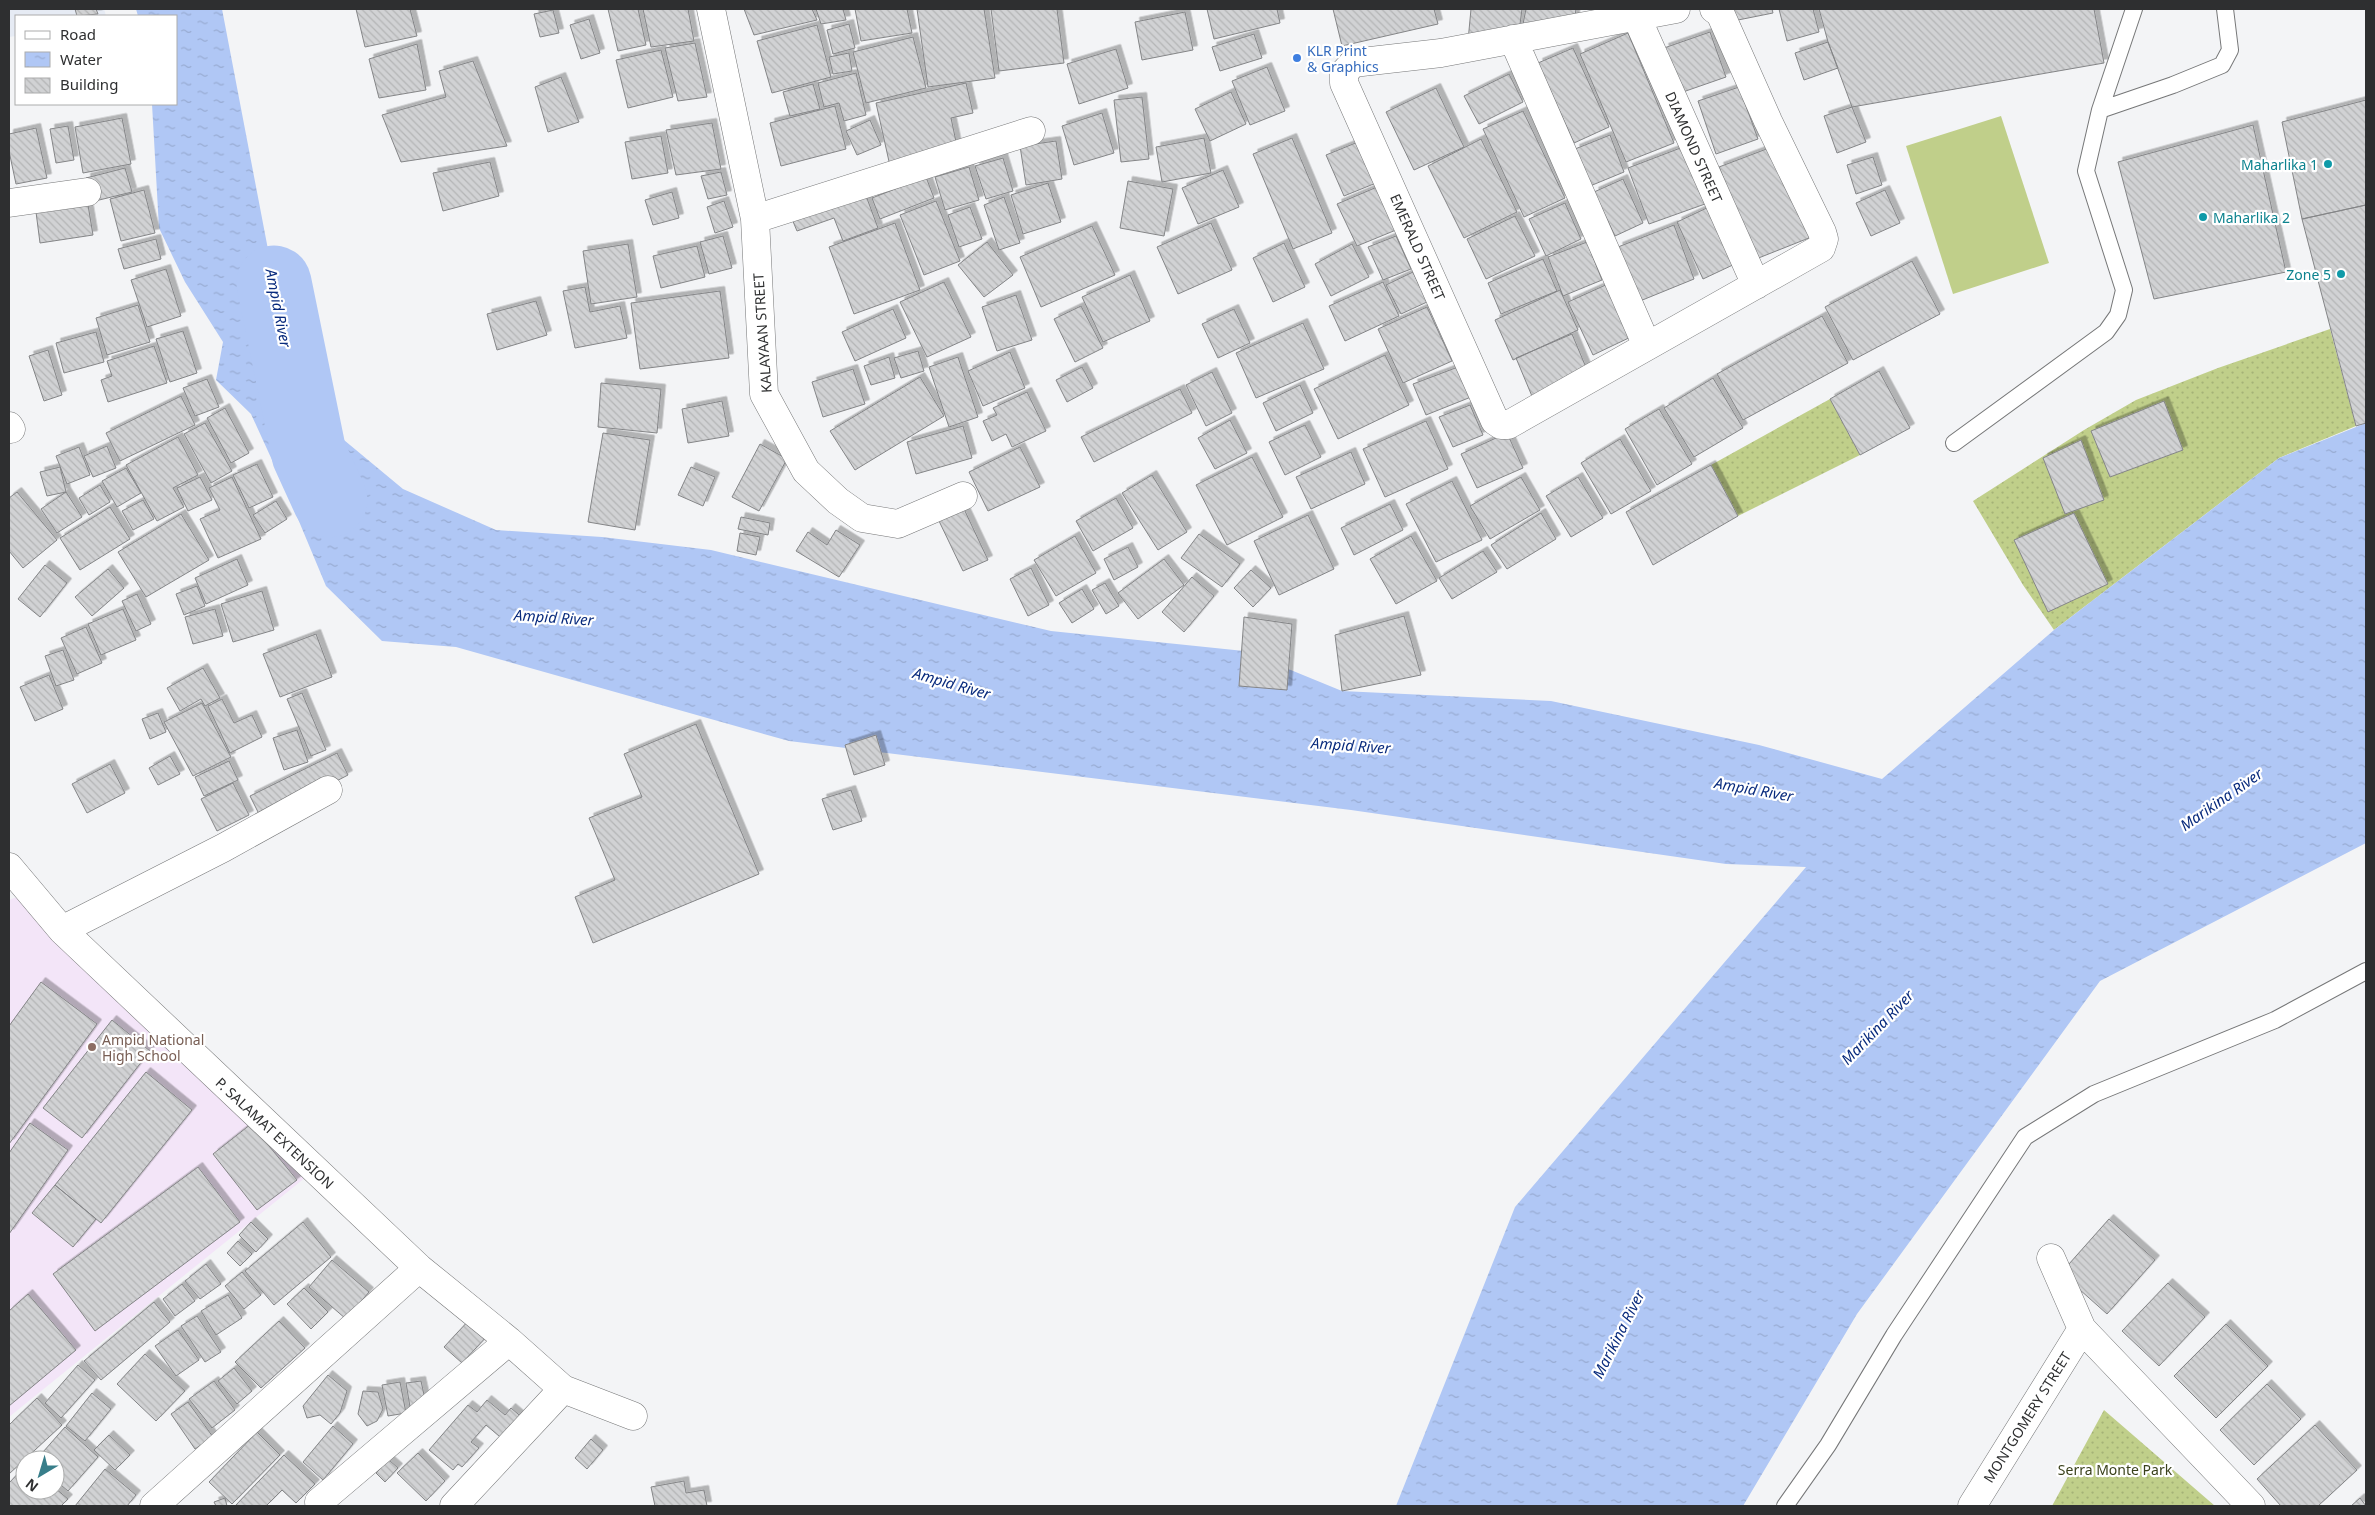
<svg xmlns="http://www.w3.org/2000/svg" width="2375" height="1515" viewBox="0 0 2375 1515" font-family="'Noto Sans',sans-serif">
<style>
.education{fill:#f3e5f8}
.built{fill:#e6ebf4}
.grass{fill:url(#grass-dots)}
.pitch{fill:#c0cf8a}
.water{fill:url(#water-ripples)}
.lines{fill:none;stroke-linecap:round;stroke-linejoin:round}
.river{stroke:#b0c7f5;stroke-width:75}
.building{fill:url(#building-back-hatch);stroke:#848587;filter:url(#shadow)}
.service-casing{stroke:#767778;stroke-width:18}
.minor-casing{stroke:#767778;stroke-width:29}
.service{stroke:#fff;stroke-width:16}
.minor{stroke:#fff;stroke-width:28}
.shop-dot{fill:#3f7fe0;stroke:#fff;stroke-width:2}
.culture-dot{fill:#0f9aa8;stroke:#fff;stroke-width:2}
.education-dot{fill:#8d6e63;stroke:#fff;stroke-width:2}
.labels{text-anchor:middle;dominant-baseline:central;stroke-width:4.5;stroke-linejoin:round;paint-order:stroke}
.shop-label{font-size:14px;fill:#366cbe;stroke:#fff;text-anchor:start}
.street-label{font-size:14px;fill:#2e2f30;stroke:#fff}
.culture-label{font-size:14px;fill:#0d838f;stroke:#fff;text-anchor:end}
.education-label{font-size:14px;fill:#785e54;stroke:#fff;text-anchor:start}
.park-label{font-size:14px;fill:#3a411c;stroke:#fff}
.water-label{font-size:15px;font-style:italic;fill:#092b7d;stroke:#fff}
</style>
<defs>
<pattern id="grass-dots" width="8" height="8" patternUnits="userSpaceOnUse" patternTransform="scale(1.25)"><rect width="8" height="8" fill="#c0cf8a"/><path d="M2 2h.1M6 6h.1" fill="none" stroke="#a5b277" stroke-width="1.8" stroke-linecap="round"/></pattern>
<pattern id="water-ripples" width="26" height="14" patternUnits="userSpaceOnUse" patternTransform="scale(1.25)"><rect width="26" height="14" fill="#b0c7f5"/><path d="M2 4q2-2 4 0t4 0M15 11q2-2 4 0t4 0" fill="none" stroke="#98abd2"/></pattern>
<pattern id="building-back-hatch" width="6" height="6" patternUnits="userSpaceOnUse" patternTransform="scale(1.25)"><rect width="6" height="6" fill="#d1d2d4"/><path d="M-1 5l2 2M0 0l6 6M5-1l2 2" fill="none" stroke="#b4b5b6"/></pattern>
<filter id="shadow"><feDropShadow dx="4.5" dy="-4.5" stdDeviation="0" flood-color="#0004"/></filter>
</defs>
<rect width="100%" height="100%" fill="#f3f4f6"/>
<!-- education -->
<path class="education" d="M25,894l281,283 -297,240v-517z"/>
<!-- built -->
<path class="built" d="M9,9h95l2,7h-90v20l-7,1z"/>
<!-- grass -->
<path class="grass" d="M2330,329l26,97 -77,32 -225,172 -31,-45 -50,-84 111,-71 52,-30 82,-32z
M1830,399l30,56 -122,61 -27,-51z
M2104,1410l111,96h-163z"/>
<!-- pitch -->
<path class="pitch" d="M2001,116l48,147 -96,31 -47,-148z"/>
<!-- water -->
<path class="water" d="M136,9h86l75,392 106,88 93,41 106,7 109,13 340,81 193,20 98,40 209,10 208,44 123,34 172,-149 225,-172 87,-35v420l-266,138 -243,333 -114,192h-347l119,-299 291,-340 -80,-3 -375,-54 -562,-69 -333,-94 -74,-6 -56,-55 -38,-91 -37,-81 -35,-34 7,-38 -38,-60 -26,-54 -7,-124h24v-88h-38z"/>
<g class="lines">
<!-- river -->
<path class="river" d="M274,283l35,171 21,46"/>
</g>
<!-- building -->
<path class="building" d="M75,9h21l2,5 -21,2z
M356,9h54l7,27 -52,11z
M608,9h30l8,36 -28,6z
M643,9h45l6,32 -43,6z
M744,9h68l5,11 -63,15z
M816,9h27l3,11 -25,4z
M855,9h52l5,24 -51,8z
M917,9h67l11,69 -67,9z
M991,9h66l7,54 -65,8z
M1207,9h70l3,14 -66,16z
M1333,9h101l4,15 -96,22z
M1471,9h51l-3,23 -51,9z
M1526,9h50l-2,14 -52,6z
M1726,9h46l1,4 -45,9z
M1779,9h34l6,23 -32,9z
M1819,9h275l10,54 -252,44 -24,-65z
M553,10l6,23 -19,4 -6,-23z
M1185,12l8,38 -51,10 -7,-38z
M589,19l11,34 -19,6 -11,-34z
M849,24l6,24 -22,6 -6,-24z
M817,25l14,52 -59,16 -15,-52z
M1710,32l16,45 -46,16 -16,-45z
M1628,33l46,110 -48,19 -46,-108z
M1254,34l8,24 -42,13 -8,-24z
M913,37l13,51 -60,15 -13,-51z
M1828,42l10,26 -34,12 -9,-27z
M695,43l12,54 -29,4 -13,-53z
M417,44l9,46 -47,8 -10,-39z
M1573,48l36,79 -35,16 -36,-80z
M1116,49l12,39 -49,16 -12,-40z
M661,50l12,47 -45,11 -12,-48z
M849,53l3,18 -19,3 -4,-17z
M473,61l34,85 -106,16 -19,-47 64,-18 -7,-26z
M1267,67l18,44 -35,14 -18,-44z
M856,73l10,42 -22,6 -5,-18 -15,4 -6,-24z
M1509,74l14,28 -44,22 -15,-28z
M561,77l18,45 -31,10 -13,-45z
M966,83l7,30 -22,5 7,33 -68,15 -14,-63z
M813,84l7,25 -30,7 -7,-24z
M1739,87l19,52 -42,15 -18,-53z
M1436,88l28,59 -50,23 -28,-58z
M1231,92l15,32 -36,17 -15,-32z
M1142,97l7,62 -28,3 -7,-62z
M2366,100v105l-64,14 -20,-97z
M835,106l11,43 -65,17 -11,-43z
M1852,107l14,35 -29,11 -13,-37z
M1523,111l42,87 -41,19 -41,-88z
M1102,113l12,40 -40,12 -12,-39z
M122,118l9,46 -48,9 -8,-46z
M870,120l11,25 -24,10 -11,-24z
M712,123l9,46 -45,6 -10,-45z
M2253,125l33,147 -132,27 -36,-137z
M68,126l6,34 -18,3 -6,-34z
M36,128l11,50 -31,6 -7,-33v-17z
M1610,135l14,37 -34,14 -15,-37z
M661,136l7,37 -36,6 -7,-37z
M1204,138l7,35 -49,9 -6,-35z
M1292,138l40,95 -39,16 -40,-95z
M1481,139l36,73 -53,26 -36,-72z
M1056,141l6,38 -36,6 -6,-39z
M1358,142l18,41 -32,13 -18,-41z
M1777,145l37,91 -58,23 -37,-92z
M1683,147l22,57 -56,20 -21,-56z
M1873,157l9,28 -26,9 -9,-29z
M1003,158l10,33 -27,8 -11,-33z
M490,162l9,34 -56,15 -10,-38z
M969,167l10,33 -34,10 -10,-33z
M125,168l7,24 -41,10 -5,-24z
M1223,170l16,37 -41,17 -16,-36z
M721,172l6,23 -19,4 -7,-23z
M926,177l8,21 -54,21 -8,-21z
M1623,179l20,44 -28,13 -21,-44z
M1128,181l45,8 -9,47 -44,-8z
M1048,183l13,39 -38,12 -12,-39z
M1377,187l19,43 -39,16 -20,-42z
M144,190l11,43 -34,8 -11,-42z
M1885,190l15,33 -29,13 -15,-33z
M672,192l7,26 -26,7 -8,-25z
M865,193l13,35 -35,13 -9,-23 -37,13 -5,-12z
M1004,197l16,46 -21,7 -15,-45z
M724,201l9,26 -18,6 -8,-26z
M936,201l24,60 -36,14 -24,-60z
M1565,203l16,36 -35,17 -17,-37z
M88,205l5,30 -53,8 -4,-31z
M2366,205v218l-10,3 -54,-207z
M1711,206l26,57 -34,16 -26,-57z
M970,207l12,32 -23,8 -11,-32z
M1515,216l20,40 -49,23 -19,-40z
M895,223l25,67 -66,24 -25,-67z
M1211,223l21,47 -54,24 -21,-47z
M1674,225l20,54 -54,22 -22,-54z
M1092,226l23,49 -74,32 -21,-50z
M723,236l9,32 -23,6 -9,-32z
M1396,236l15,33 -28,11 -15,-33z
M156,239l5,20 -37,10 -6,-20z
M987,242l26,33 -29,22 -26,-32z
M1587,242l15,38 -39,16 -15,-39z
M1284,243l21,44 -32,15 -20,-44z
M628,244l9,53 -46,7 -8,-53z
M1352,244l17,33 -38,19 -16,-32z
M697,246l8,31 -44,11 -8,-32z
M1543,259l14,32 -56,23 -13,-31z
M1912,261l28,53 -87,46 -28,-53z
M166,269l15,47 -34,11 -16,-47z
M1413,272l14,30 -26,12 -15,-29z
M1130,275l20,46 -47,21 -21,-45z
M944,282l27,55 -44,20 -27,-55z
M1383,282l16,34 -54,25 -16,-35z
M1610,283l25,52 -42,20 -25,-53z
M585,287l5,25 30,-6 7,32 -52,10 -12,-57z
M1560,290l18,40 -65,30 -18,-40z
M720,291l9,67 -89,11 -9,-66z
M1016,295l16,45 -35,11 -15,-44z
M536,301l11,34 -50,15 -10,-36z
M138,305l12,37 -43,13 -11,-37z
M1081,306l22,42 -28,14 -21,-43z
M1427,307l25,54 -49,22 -25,-54z
M893,309l13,29 -51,23 -13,-29z
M1234,309l16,34 -32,15 -16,-34z
M1822,316l26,47 -105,57 -26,-46z
M1303,323l21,46 -68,29 -20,-45z
M183,331l14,42 -27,9 -14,-43z
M96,332l8,30 -40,11 -8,-30z
M1572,334l18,43 -56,24 -18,-43z
M154,346l13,37 -59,19 -7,-22 11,-4 -5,-15z
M48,350l14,45 -18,6 -15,-45z
M918,351l6,20 -23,7 -7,-20z
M1010,352l15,36 -42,18 -15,-35z
M1385,355l24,50 -71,34 -24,-50z
M889,357l6,21 -24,7 -7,-19z
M958,357l20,60 -29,10 -20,-60z
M1082,367l11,21 -26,14 -11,-22z
M1458,367l13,30 -45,18 -13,-31z
M853,369l12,35 -42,13 -11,-35z
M1879,371l31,57 -50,27 -30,-56z
M1212,372l20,41 -26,13 -20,-41z
M920,377l24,39 -89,54 -25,-39z
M1713,378l30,50 -49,29 -30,-49z
M207,379l12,28 -24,9 -12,-28z
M601,383l60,6 -4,44 -59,-6z
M1300,385l13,28 -37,18 -13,-28z
M1180,389l12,24 -98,49 -13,-25z
M1027,392l19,39 -34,16 -6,-13 -14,7 -9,-20 14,-6 -4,-7z
M181,396l14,29 -75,36 -14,-28z
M722,401l7,35 -41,7 -6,-34z
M2164,401l19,49 -73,27 -19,-46z
M1470,405l13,30 -30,12 -14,-30z
M225,408l24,45 -18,10 -24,-45z
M1659,409l33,55 -35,21 -32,-56z
M1230,420l17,33 -32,16 -17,-31z
M1426,421l22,48 -63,28 -22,-48z
M205,423l27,48 -21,12 -27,-49z
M1305,425l16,32 -36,18 -16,-33z
M963,426l9,32 -56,16 -9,-32z
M603,433l47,7 -15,90 -47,-8z
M1507,433l16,35 -46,20 -16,-34z
M178,437l20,38 -25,13 11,19 -27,14 -31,-56z
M1620,439l31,52 -40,23 -30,-51z
M2081,440l23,60 -39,14 -22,-56z
M760,444l27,15 -28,52 -27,-14z
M107,446l9,22 -23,9 -9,-21z
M79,447l11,28 -23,9 -11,-28z
M1020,447l20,40 -52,24 -19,-39z
M1351,452l14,32 -54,25 -15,-32z
M1252,457l31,60 -56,28 -31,-60z
M257,464l16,33 -24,11 -16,-33z
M1711,465l27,51 -85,49 -27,-53z
M60,467l6,25 -19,4 -7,-24z
M691,467l24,10 -12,29 -25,-11z
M126,468l15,25 -24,14 -15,-26z
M1152,475l35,57 -29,18 -36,-57z
M200,477l12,23 -24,11 -11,-23z
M232,477l29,62 -43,19 -18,-39 20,-9 -11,-22z
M1521,477l19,33 -50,29 -20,-33z
M1578,477l25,41 -32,19 -25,-41z
M1452,481l30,59 -46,22 -30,-58z
M100,485l10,17 -21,13 -10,-17z
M17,492l40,48 -34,28 -14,-17v-53z
M66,492l16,25 -25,16 -16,-24z
M1116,498l17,30 -40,23 -17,-30z
M143,500l11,19 -21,11 -11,-19z
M276,501l11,18 -22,14 -12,-18z
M1390,504l13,26 -49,25 -13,-27z
M110,507l20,32 -50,31 -20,-32z
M964,509l24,51 -25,11 -24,-50z
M1541,513l15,26 -49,30 -16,-24z
M2074,513l34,71 -60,28 -34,-72z
M181,514l28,46 -63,37 -28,-45z
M1308,515l26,54 -55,26 -25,-54z
M741,517l29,6 -2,12 -30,-6z
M836,530l24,15 -21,32 -43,-26 12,-19 19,13z
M740,533l20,4 -4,18 -19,-4z
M1199,534l41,30 -18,23 -41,-29z
M1075,536l21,37 -40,23 -22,-36z
M1411,536l26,45 -41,23 -26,-45z
M1128,547l10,20 -24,13 -10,-21z
M1483,551l14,21 -45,27 -13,-21z
M237,559l11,26 -42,19 -11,-26z
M1164,559l20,26 -46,34 -20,-26z
M45,565l22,18 -27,34 -22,-18z
M1031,568l18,37 -21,11 -18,-37z
M108,569l16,19 -32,28 -17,-19z
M1251,570l20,18 -18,19 -19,-19z
M1192,577l22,19 -30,36 -22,-20z
M1105,583l14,23 -13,8 -14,-24z
M197,586l8,20 -21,9 -8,-21z
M1082,589l12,20 -22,14 -13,-20z
M262,591l12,39 -41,12 -12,-38z
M137,594l14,30 -15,7 -14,-30z
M123,609l13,31 -35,15 -13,-31z
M215,609l8,27 -30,8 -8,-27z
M1404,616l17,59 -79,16 -7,-56z
M1244,617l48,7 -5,66 -48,-4z
M86,627l16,36 -25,11 -16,-36z
M316,634l16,43 -52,20 -17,-43z
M63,650l11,30 -18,6 -11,-30z
M203,668l17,30 -15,8 -4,-7 -21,12 -13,-23z
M49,675l14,34 -28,12 -15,-34z
M302,693l24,57 -15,6 -24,-57z
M222,699l12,24 18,-8 10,22 -32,16 -22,-47z
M202,703l29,54 -38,19 -29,-54z
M158,713l8,19 -16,7 -8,-20z
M696,724l63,150 -166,69 -18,-46 40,-17 -26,-62 53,-21 -18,-43z
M297,730l11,32 -24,8 -11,-32z
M876,735l9,30 -31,10 -9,-30z
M337,753l11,22 -86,45 -12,-24z
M170,756l10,18 -22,11 -9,-17z
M229,761l9,19 -34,16 -9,-19z
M110,764l15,29 -38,20 -15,-29z
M233,783l16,32 -32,16 -16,-32z
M851,790l11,31 -29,9 -11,-31z
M41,982l56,42 -88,120v-118z
M112,1020l38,31 -68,87 -39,-30z
M146,1072l46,38 -91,113 -46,-38z
M30,1123l38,27 -59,84v-81z
M251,1124l46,56 -40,30 -44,-56z
M198,1167l42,55 -145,109 -42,-57z
M55,1185l41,34 -23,28 -41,-34z
M2109,1219l46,41 -48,54 -46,-41z
M251,1222l17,17 -12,13 -17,-17z
M303,1222l28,35 -57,48 -29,-34z
M238,1241l14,13 -12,12 -13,-13z
M332,1260l37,32 -23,27 -37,-32z
M206,1264l15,20 -21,15 -15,-18z
M242,1272l19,23 -17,14 -19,-23z
M2168,1283l37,34 -46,49 -37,-35z
M182,1284l13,17 -20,15 -12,-17z
M304,1288l24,24 -17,17 -24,-25z
M28,1294l48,56 -67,56v-95z
M228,1295l14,23 -26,17 -15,-24z
M154,1302l16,20 -69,58 -17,-19z
M197,1316l24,36 -16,10 -24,-36z
M471,1318l18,16 -27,29 -18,-16z
M279,1321l26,27 -44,40 -26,-26z
M2226,1324l42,42 -52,52 -42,-42z
M178,1330l21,30 -23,16 -21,-30z
M145,1354l40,37 -29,30 -39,-37z
M78,1365l17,15 -34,38 -16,-15z
M234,1368l18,23 -15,13 -19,-23z
M328,1375l19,16 -7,22 -9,11 -11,-9 -13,3 -4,-12z
M214,1381l21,29 -23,18 -23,-29z
M421,1381l5,23 -16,3 -4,-24z
M400,1382l6,31 -18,3 -6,-31z
M2267,1384l34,35 -47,46 -34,-35z
M363,1391l15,1 5,17 -6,12 -10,5 -9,-12z
M92,1393l19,16 -26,32 -19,-15z
M37,1398l25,27 -53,49v-49z
M487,1400l18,15 6,-7 14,12 -19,22 -20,-17 -15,17 8,6 -17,19 -4,-3 -5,6 -24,-20 39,-45 9,7z
M188,1402l25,35 -18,12 -24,-35z
M2315,1425l42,45 -39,36h-37l-24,-27z
M333,1426l20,18 -30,36 -20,-18z
M65,1427l33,30 -30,34 -13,-11v-20h-19z
M257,1432l23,23 -48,49 -23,-22z
M109,1435l21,20 -15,15 -21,-20z
M591,1439l12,11 -16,19 -12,-11z
M418,1453l27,28 -19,20 -29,-28z
M284,1455l31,29 -19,19 -14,-13 -16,16h-31z
M389,1460l9,8 -13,14 -9,-9z
M25,1466v24h30v-2l13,11 -7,7h-52v-23z
M105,1469l31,26 -9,11h-52z
M684,1481l2,12 18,-3 3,16h-52l-4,-19z
M225,1498l2,8h-11l-2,-4z
M2360,1498l6,8h-15z"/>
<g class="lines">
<!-- service casing -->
<g class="service-casing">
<path id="service" d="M2100,110l34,-101
M1954,443l152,-111 12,-17 6,-25 -38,-119 14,-61 73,-25 49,-20 8,-15 -5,-41
M1785,1506l43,-61 66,-110 131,-198 69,-43 181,-74 91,-49"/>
</g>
<!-- minor casing -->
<g class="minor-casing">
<path id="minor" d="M711,9l44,210 9,175 42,77 32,30 24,17 36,6 65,-28
M1633,9l123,276
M1676,9l-235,44 -88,10 -9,10v10l151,338 6,4h7l313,-177 3,-9 -2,-7 -54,-111 -48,-108 -6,-4
M1513,39l134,307
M9,203l78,-11
M755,219l276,-88
M9,426l2,3
M9,867l53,63 357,338 90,73 54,48 70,27
M62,930l161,-82 105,-58
M2051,1258l31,71 169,177
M319,1502l190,-161
M154,1506l265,-238
M454,1506l109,-117
M1972,1506l110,-177"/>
</g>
<!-- service -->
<use href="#service" class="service"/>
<!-- minor -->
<use href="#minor" class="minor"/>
</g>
<!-- markers -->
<circle class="shop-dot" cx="1297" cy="58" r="5"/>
<g class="culture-dot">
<circle cx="2328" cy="164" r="5"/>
<circle cx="2203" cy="217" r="5"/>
<circle cx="2341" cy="274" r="5"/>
</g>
<circle class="education-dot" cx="92" cy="1047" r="5"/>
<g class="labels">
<!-- shop labels -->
<g class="shop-label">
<text x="1307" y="50">KLR Print<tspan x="1307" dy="16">&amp; Graphics</tspan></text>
</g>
<!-- street labels -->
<g class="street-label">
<text transform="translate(1694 147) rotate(66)">DIAMOND STREET</text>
<text transform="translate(1418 247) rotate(66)">EMERALD STREET</text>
<text transform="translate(762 333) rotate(-94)">KALAYAAN STREET</text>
<text transform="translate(275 1133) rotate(43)">P. SALAMAT EXTENSION</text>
<text transform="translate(2027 1417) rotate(-58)">MONTGOMERY STREET</text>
</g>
<!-- culture labels -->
<g class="culture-label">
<text x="2318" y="164">Maharlika 1</text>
<text x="2213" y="217" text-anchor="start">Maharlika 2</text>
<text x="2331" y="274">Zone 5</text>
</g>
<!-- education labels -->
<g class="education-label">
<text x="102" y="1039">Ampid National<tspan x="102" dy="16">High School</tspan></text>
</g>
<!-- park labels -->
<g class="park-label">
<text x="2115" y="1469">Serra Monte Park</text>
</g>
<!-- water labels -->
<g class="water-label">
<text transform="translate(279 308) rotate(79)">Ampid River</text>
<text transform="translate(554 617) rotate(4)">Ampid River</text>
<text transform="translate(952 683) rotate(16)">Ampid River</text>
<text transform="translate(1351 745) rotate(4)">Ampid River</text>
<text transform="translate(1754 789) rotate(10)">Ampid River</text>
<text transform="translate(2221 799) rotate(-35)">Marikina River</text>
<text transform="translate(1877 1027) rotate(-46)">Marikina River</text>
<text transform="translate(1618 1334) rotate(-63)">Marikina River</text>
</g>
</g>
<!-- border -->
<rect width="2375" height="1515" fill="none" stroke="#2e2f30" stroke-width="20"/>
<!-- legend -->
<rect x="15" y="15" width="162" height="90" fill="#ffffff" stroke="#abacac"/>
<rect x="25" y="31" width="25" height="8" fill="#ffffff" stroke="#abacac"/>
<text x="60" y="40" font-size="15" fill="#2e2f30">Road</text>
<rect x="25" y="52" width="25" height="15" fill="url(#water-ripples)" stroke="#abacac"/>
<text x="60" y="65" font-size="15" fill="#2e2f30">Water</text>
<rect x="25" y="78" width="25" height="15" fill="url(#building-back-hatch)" stroke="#abacac"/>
<text x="60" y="90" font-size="15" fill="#2e2f30">Building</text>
<!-- north arrow -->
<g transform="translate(40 1475) rotate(218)"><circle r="24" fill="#ffffff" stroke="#abacac"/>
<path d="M0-4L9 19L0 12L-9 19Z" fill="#387e8a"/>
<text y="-8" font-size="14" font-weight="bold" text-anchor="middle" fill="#2e2f30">N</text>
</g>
</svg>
